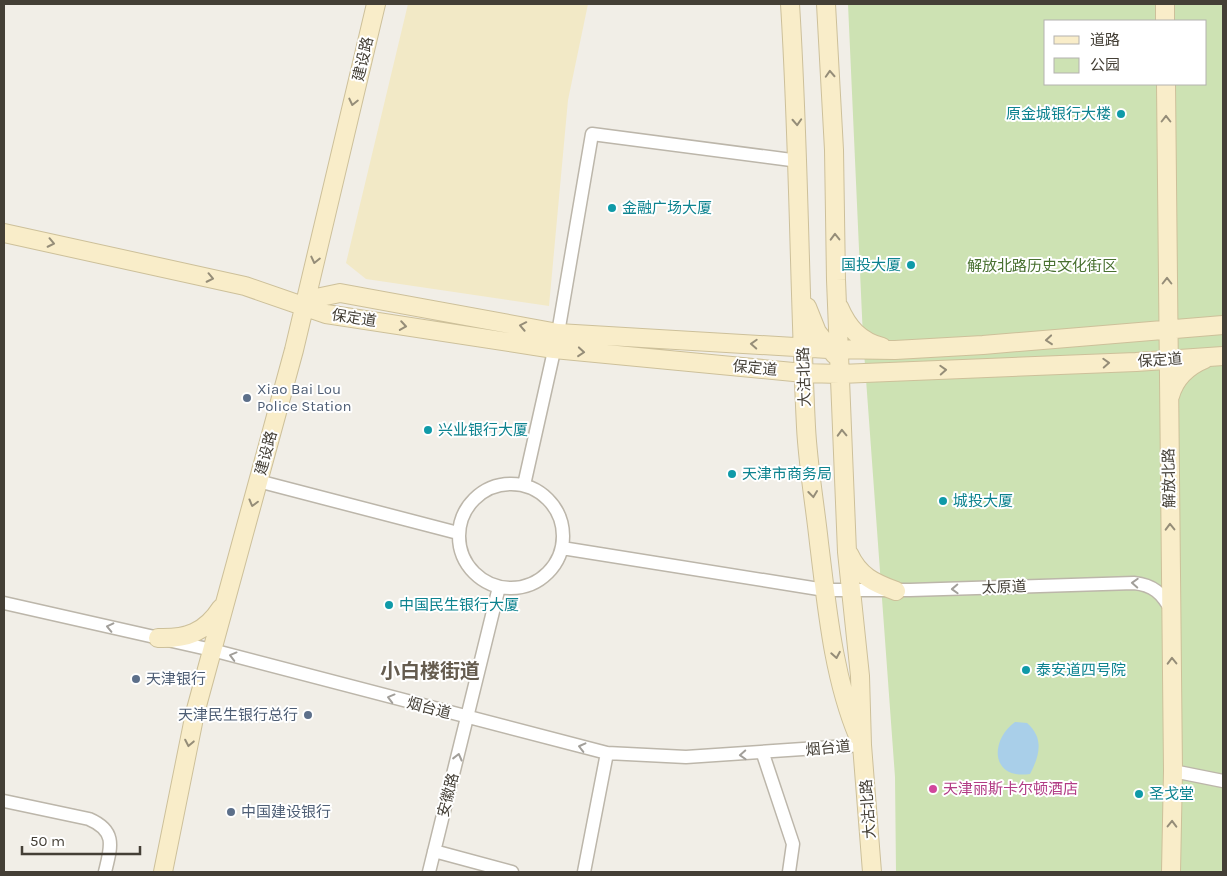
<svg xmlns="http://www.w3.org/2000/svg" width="1227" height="876" viewBox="0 0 1227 876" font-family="Karla,'Noto Sans SC',sans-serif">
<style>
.green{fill:#cde2b3;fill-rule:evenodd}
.sand{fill:#f2e9c6}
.water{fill:#a9cfe9}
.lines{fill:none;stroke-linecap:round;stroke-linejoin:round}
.street-casing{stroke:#bcb6aa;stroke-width:15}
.secondary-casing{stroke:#cdc09a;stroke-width:20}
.street{stroke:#fff;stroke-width:12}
.secondary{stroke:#f9edc9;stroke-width:18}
.oneway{stroke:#958d78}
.oneway2{stroke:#a29f9a}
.culture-dot{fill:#0f9aa8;stroke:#fff;stroke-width:2}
.service-dot{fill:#5c6f8a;stroke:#fff;stroke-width:2}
.hotel-dot{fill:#d1479c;stroke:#fff;stroke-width:2}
.labels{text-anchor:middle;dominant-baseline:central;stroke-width:4;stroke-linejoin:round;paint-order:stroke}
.street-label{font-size:15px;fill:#443f36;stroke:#fff}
.culture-label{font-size:15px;fill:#0d838f;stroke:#fff;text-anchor:start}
.park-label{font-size:15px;fill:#487030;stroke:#fff}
.service-label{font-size:15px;fill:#4e5e75;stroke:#fff;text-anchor:start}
.hotel-label{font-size:15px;fill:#b23c85;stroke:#fff;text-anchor:start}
.district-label{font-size:20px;font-weight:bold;fill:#655c4f;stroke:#fff}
</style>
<rect width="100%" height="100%" fill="#f1eee7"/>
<!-- green -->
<path class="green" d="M848,4h375v868h-327l-1,-95 -32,-439zM1046,21h160v63h-160z"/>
<!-- sand -->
<path class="sand" d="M408,4h180l-20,96 -19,206 -183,-27 -20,-16z"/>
<!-- water -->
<path class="water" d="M1015,722l12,1c17,15 13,32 3,51 -39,6 -41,-33 -15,-52z"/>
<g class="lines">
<!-- street casing -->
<g class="street-casing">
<path id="street" d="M258,481l200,52
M459 536a52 52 0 1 1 104 0a52 52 0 1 1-104 0Z
M524,485l34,-152 34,-199 207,27
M562,548l263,42h85l224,-7c19,2 28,10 37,27
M4,603l208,47 395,103 79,4 176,-12
M763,754l30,90 -4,28
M1173,771l50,10
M4,801l85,18c28,12 22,28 16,53
M434,851l78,21
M429,872l70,-285
M584,872l23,-119"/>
</g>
<!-- secondary casing -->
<g class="secondary-casing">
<path id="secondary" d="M790,4c9,141 9,282 16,423 2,39 9,78 13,116 8,64 14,133 39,193
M826,4l8,146 2,130 11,272 13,124 2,69 10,127
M1165,21v-17
M1166,84l7,687 -2,101
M4,233l241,53 81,28 228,35 250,24 36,1 296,-12 87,-6
M304,306l12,-8 24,-5 218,40 270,16 67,1 88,-5 240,-20
M807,307l10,25 18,23
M839,307c9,21 21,34 43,40
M1170,396c5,-18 18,-30 35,-37
M849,554c10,22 25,29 47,37
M158,638c28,1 47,-5 63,-30
M163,872l32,-159 99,-363 82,-346"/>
</g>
<!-- street -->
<use href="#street" class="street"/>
<!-- secondary -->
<use href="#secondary" class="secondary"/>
</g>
<!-- one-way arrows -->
<defs><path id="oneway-chevron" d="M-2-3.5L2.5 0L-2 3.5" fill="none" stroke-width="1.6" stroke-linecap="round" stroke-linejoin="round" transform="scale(1.25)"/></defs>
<g class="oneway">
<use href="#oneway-chevron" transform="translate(830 74) rotate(-93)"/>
<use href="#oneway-chevron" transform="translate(353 102) rotate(103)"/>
<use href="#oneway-chevron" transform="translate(1166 119) rotate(-90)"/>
<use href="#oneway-chevron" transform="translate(797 122) rotate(87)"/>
<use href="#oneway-chevron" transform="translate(835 237) rotate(-91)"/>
<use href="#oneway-chevron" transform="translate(51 243) rotate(12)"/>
<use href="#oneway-chevron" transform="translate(315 260) rotate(103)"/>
<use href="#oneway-chevron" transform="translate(210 278) rotate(12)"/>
<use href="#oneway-chevron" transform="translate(1167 281) rotate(-90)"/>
<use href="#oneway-chevron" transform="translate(403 326) rotate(9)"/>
<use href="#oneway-chevron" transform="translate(523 326) rotate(-169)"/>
<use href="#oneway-chevron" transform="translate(1049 340) rotate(175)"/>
<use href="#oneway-chevron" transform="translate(754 344) rotate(-177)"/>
<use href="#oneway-chevron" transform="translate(581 352) rotate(5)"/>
<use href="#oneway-chevron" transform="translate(1106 363) rotate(-3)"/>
<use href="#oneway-chevron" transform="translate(943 370) rotate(-3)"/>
<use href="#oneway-chevron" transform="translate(842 433) rotate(-92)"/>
<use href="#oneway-chevron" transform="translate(813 494) rotate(83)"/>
<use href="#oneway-chevron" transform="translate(253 503) rotate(105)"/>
<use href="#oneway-chevron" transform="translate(1170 527) rotate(-91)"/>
<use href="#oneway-chevron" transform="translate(836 655) rotate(80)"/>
<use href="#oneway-chevron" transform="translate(1172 661) rotate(-91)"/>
<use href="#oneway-chevron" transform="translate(189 743) rotate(101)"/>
<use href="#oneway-chevron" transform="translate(1172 824) rotate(-89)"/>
</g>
<g class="oneway2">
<use href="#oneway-chevron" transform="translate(1135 583) rotate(-177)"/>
<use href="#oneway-chevron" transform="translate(955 589) rotate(178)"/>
<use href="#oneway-chevron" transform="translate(110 627) rotate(-167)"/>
<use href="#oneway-chevron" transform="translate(233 656) rotate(-165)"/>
<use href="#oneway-chevron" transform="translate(391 698) rotate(-165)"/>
<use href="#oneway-chevron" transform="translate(582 747) rotate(-166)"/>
<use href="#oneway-chevron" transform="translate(743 755) rotate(177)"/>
<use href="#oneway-chevron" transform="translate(458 757) rotate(-76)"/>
</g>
<!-- markers -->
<g class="culture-dot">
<circle cx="1121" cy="114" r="5"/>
<circle cx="612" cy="208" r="5"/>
<circle cx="911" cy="265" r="5"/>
<circle cx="428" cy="430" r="5"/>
<circle cx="732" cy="474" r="5"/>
<circle cx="943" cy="501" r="5"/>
<circle cx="389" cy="605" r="5"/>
<circle cx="1026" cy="670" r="5"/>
<circle cx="1139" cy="794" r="5"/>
</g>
<g class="service-dot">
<circle cx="247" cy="398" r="5"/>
<circle cx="136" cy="679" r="5"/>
<circle cx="308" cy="715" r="5"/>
<circle cx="231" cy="812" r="5"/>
</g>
<circle class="hotel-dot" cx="933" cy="789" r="5"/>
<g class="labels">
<!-- street labels -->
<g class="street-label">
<text transform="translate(363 59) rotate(-77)">建设路</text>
<text transform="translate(354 318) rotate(9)">保定道</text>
<text transform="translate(1160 360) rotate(-4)">保定道</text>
<text transform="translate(755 368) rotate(5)">保定道</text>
<text transform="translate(804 377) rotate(-92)">大沽北路</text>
<text transform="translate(266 453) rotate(-75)">建设路</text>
<text transform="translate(1169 478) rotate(-91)">解放北路</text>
<text transform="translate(1004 587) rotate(-2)">太原道</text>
<text transform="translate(429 708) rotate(15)">烟台道</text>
<text transform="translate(828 748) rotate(-5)">烟台道</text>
<text transform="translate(448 795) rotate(-76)">安徽路</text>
<text transform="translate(868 809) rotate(-94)">大沽北路</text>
</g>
<!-- culture labels -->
<g class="culture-label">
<text x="1111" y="114" text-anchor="end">原金城银行大楼</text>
<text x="622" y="208">金融广场大厦</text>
<text x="901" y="265" text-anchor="end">国投大厦</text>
<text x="438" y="430">兴业银行大厦</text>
<text x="742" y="474">天津市商务局</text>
<text x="953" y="501">城投大厦</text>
<text x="399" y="605">中国民生银行大厦</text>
<text x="1036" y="670">泰安道四号院</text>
<text x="1149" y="794">圣戈堂</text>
</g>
<!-- park labels -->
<g class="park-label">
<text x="1042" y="266">解放北路历史文化街区</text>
</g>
<!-- service labels -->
<g class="service-label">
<text x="257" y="389">Xiao Bai Lou<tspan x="257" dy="17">Police Station</tspan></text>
<text x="146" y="679">天津银行</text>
<text x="298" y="715" text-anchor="end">天津民生银行总行</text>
<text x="241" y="812">中国建设银行</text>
</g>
<!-- hotel labels -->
<g class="hotel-label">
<text x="943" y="789">天津丽斯卡尔顿酒店</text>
</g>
<!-- district labels -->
<g class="district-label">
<text x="430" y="671">小白楼街道</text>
</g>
</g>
<!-- border -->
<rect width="1227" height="876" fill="none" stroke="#443f36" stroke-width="10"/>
<!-- legend -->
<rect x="1044" y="20" width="162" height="65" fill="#ffffff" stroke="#b4b2af"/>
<rect x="1054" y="36" width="25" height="8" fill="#f9edc9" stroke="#b4b2af"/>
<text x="1090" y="45" font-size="15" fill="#443f36">道路</text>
<rect x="1054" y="58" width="25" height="15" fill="#cde2b3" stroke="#b4b2af"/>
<text x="1090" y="70" font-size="15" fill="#443f36">公园</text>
<!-- scale -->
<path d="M22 846v8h118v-8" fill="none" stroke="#443f36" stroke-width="2.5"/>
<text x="30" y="846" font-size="15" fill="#443f36" stroke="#ffffff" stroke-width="4" paint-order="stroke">50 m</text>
</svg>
